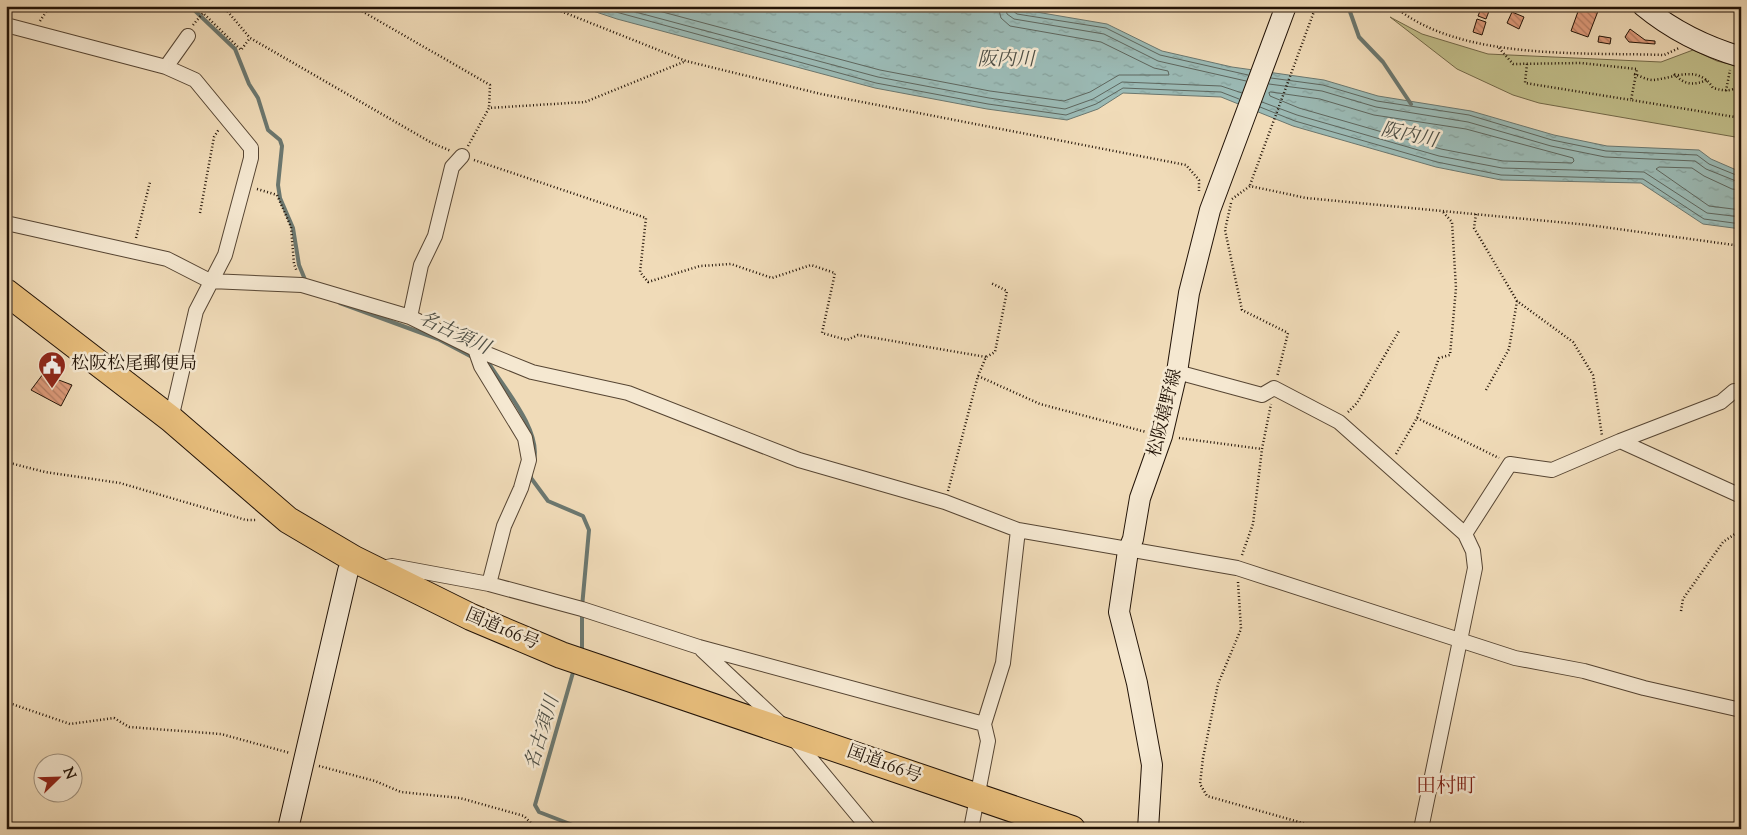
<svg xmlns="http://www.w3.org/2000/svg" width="1747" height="835" viewBox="0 0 1747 835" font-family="'Sorts Mill Goudy','Noto Serif JP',serif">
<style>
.green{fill:#c1be8a;stroke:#726848}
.water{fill:url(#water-ripples);stroke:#6b776f}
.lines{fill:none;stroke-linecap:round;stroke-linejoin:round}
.shore{stroke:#5e665e;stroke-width:1}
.stream{stroke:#6b776f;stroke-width:4}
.building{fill:url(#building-back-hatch);stroke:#221307}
.street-casing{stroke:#564533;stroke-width:16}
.secondary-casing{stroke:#221307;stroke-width:22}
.highway-casing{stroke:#221307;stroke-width:28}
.path{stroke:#221307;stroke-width:2.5;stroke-dasharray:1 2.5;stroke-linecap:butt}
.street{stroke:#f5e8d1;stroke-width:14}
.secondary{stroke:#f5e8d1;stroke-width:20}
.highway{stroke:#e8be7c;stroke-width:26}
.labels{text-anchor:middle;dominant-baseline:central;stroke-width:5;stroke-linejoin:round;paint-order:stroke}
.poi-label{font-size:18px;fill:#221307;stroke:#f5e8d1;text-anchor:start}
.street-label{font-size:18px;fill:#221307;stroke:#f5e8d1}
.water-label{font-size:19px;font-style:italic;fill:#4c4d44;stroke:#f5e8d1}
.quarter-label{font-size:20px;fill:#7a1f14;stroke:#f5e8d1}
</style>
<defs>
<pattern id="water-ripples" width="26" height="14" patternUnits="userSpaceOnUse" patternTransform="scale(1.25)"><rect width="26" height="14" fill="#9bbab5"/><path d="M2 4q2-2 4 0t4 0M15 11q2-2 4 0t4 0" fill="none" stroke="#859f9a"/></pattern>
<pattern id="building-back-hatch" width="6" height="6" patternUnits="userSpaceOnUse" patternTransform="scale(1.25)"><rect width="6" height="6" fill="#de9b7b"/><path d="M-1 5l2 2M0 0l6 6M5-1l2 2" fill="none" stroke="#b47d63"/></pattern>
</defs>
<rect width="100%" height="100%" fill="#f0dbb8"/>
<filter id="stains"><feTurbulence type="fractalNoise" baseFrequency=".004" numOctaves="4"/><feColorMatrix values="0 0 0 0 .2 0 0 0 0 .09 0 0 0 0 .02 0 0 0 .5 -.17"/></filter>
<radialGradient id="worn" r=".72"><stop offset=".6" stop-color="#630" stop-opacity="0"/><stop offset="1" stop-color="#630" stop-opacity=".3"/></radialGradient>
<!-- green -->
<path class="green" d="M1390,17l32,17 66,20 173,8 32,-12 24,11 24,6v71l-202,-35 -26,-8 -56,-26z"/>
<!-- water -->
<path class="water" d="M578,6h423l106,18 55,27 70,16 92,13 54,16 93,15 83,24 53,11 92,4 12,9 30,13v57l-38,-5 -62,-41 -140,-3 -65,-13 -143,-41 -72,-29 -98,-4 -25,16 -31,11 -80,-11 -112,-21 -258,-69z"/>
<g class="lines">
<!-- shore -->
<path class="shore" d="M594,6l282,77 112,21 78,11 30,-11 27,-16 98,4 18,7
M613,6l265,71 111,21 76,11 28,-10 29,-17 99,4 21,7
M640,6l240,64 110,21 74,10 26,-9 29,-17h50l-1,-4 -14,-3 -53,-26 -91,-16 -9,-8 -3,-12
M1005,6l2,8 7,5 90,15 54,27 88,20
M1012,6l1,5 4,3 89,14 54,27 88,20
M1271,78l52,7 54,16 92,14 83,25 54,11 91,4 12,9 32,13
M1269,84l53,7 54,16 92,15 83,24 54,11 90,4 11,8 35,14
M1271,92l49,7 54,16 92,14 107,29 1,3 -2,2 -69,-2 -62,-12 -142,-41 -29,-12 -1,-3z
M1262,102l35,13 142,41 63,12 142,4 63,41 34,4
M1260,107l35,14 142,41 64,13 142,4 61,40 37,5
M1741,190l-9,-1 -28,-13 -12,-8 -33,-1 -3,2 53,37 32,4"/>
<!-- stream -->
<path class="stream" d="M190,6l45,43 14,35 9,14 10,32 12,10 2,6 -4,39 2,13 13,30 6,37 7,17
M1348,6l11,31 24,25 28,42
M340,303l98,36 36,19
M483,362l7,3c15,24 51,66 44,95
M531,474v4l17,23 35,15 6,14 -7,77
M582,651v-37
M574,669l-39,136 4,7 44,17"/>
</g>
<!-- building -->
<path class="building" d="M1482,6h9l-5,13 -8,-3z
M1580,6h20l-12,31 -17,-6z
M1512,12l12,5 -5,12 -12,-6z
M1477,19l9,3 -4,13 -9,-3z
M1630,29l15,11 10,1v3l-26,-2 -4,-5z
M1599,36l12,2 -1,6 -12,-2z
M43,374l29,11 -11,21 -30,-16z"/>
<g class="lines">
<!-- street casing -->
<g class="street-casing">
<path id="street" d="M6,25l160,42 29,13 56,68v10l-26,97 -29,56 -25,108
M166,67l22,-31
M6,223l161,36 43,22 92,4 108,32 65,32 57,23 96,21 171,67 146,42 73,28 219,38 278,90 69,13 60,17 97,22
M410,317l11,-52 14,-29 17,-69 10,-11
M475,349l6,17 44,72 4,22 -8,28 -17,38 -15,58
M1177,372l85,23 12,-7 65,34 126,112 8,17 2,17 -54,261
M1620,441l101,-39 13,-11
M1465,534l45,-70 42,6 68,-29 121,55
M381,568l11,-2 97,18 93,25 117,38 285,77
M702,650l79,74
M795,740l74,89
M971,829l17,-88 -4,-17 19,-61 15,-133"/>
</g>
<!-- secondary casing -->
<g class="secondary-casing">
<path id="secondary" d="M1643,6c29,24 61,40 98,51
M288,829l60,-258 6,-12
M1148,829l4,-64 -15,-82 -18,-71 9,-61 5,-12 7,-41 22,-62 15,-64 12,-79 21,-83 76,-204"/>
</g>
<!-- highway casing -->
<g class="highway-casing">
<path id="highway" d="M6,292l165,127 117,101 66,39 117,58 90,38 511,174"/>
</g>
<!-- path -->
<path class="path" d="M223,6l27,32
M353,6l137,79 -1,23
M548,6l138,55 135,33 365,71 13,15v11
M1394,6c65,55 189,46 270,49l15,-7
M40,21l10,-15
M193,25l10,-12 38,37 9,-12 182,105 19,8
M1499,48l14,16 68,-1 56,6 -6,31 110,18
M1527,64l-2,19 106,17
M1634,74c6,2 13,6 19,6 22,-2 45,-16 60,8 11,3 18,4 28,-3
M1674,74c12,12 19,11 34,6
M1726,91l4,-21
M468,146l21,-38 96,-6 101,-41
M474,160l172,58 -6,54 8,10 52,-16 31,-2 41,14 39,-13 24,8 -13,60 25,7 11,-5 128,22
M1250,185l66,-179
M257,189l20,6 14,32 3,37 3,8
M1232,199l18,-13 56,12 283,27 152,21
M1231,203l-6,27 17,80 46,23 -11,44
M200,213l14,-76 5,-8
M1476,214l-2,14 43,73 56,41 20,33 9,61
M136,238l14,-56
M978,376l62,28 106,28
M1486,390l23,-41 8,-48
M1348,412l9,-9 42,-72
M1417,418l82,40
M1179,438l83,11
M1396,454l21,-36 22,-60 11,-3 6,-67 -4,-66 -9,-10
M6,462l39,10 75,11 126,37h11
M948,491l30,-115 8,-19 9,-5 12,-61 -16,-8
M1242,555l11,-31 9,-75 9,-45
M1238,582l3,47 -23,55 -15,74 -3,26 7,12 117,33
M1681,611l2,-12 40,-57 18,-12
M6,702l64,22 44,-6 15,9 92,7 69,19
M319,766l56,15 26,11 59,6 64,18 8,8 17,5
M1347,829h8"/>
<!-- street -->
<use href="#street" class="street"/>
<!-- secondary -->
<use href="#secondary" class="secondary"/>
<!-- highway -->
<use href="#highway" class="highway"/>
</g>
<!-- icons -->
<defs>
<g id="civic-pin" transform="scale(1.4375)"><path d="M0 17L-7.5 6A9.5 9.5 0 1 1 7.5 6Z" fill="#8f2418" stroke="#f5e8d1"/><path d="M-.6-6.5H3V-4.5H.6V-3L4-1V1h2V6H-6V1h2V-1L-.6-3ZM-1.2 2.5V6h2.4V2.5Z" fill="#fff"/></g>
</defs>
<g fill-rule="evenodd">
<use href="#civic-pin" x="52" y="365"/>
</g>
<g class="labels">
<!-- poi labels -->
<g class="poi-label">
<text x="71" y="365">松阪松尾郵便局</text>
</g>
<!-- street labels -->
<g class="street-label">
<text transform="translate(1166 413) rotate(-76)">松阪嬉野線</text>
<text transform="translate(502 630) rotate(23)">国道166号</text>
<text transform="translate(884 765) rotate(20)">国道166号</text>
</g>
<!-- water labels -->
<g class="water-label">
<text x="1006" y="60">阪内川</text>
<text transform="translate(1409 136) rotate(12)">阪内川</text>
<text transform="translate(454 334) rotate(25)">名古須川</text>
<text transform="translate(543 733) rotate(-73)">名古須川</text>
</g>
<!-- quarter labels -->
<g class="quarter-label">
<text x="1446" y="787">田村町</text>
</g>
</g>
<!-- margin -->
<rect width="1747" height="835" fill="none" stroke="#f0dbb8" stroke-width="25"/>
<rect x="8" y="8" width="1732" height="820" fill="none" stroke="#221307" stroke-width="2.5"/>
<rect x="12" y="12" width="1722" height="810" fill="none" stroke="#221307"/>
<!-- north arrow -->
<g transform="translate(58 778) rotate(67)"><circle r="24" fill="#f5e8d1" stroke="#a19380"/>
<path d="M0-4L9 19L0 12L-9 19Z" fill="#8f2418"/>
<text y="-8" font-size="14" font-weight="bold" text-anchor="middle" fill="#221307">N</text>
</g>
<rect width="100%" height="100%" filter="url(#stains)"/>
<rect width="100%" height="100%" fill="url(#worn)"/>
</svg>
